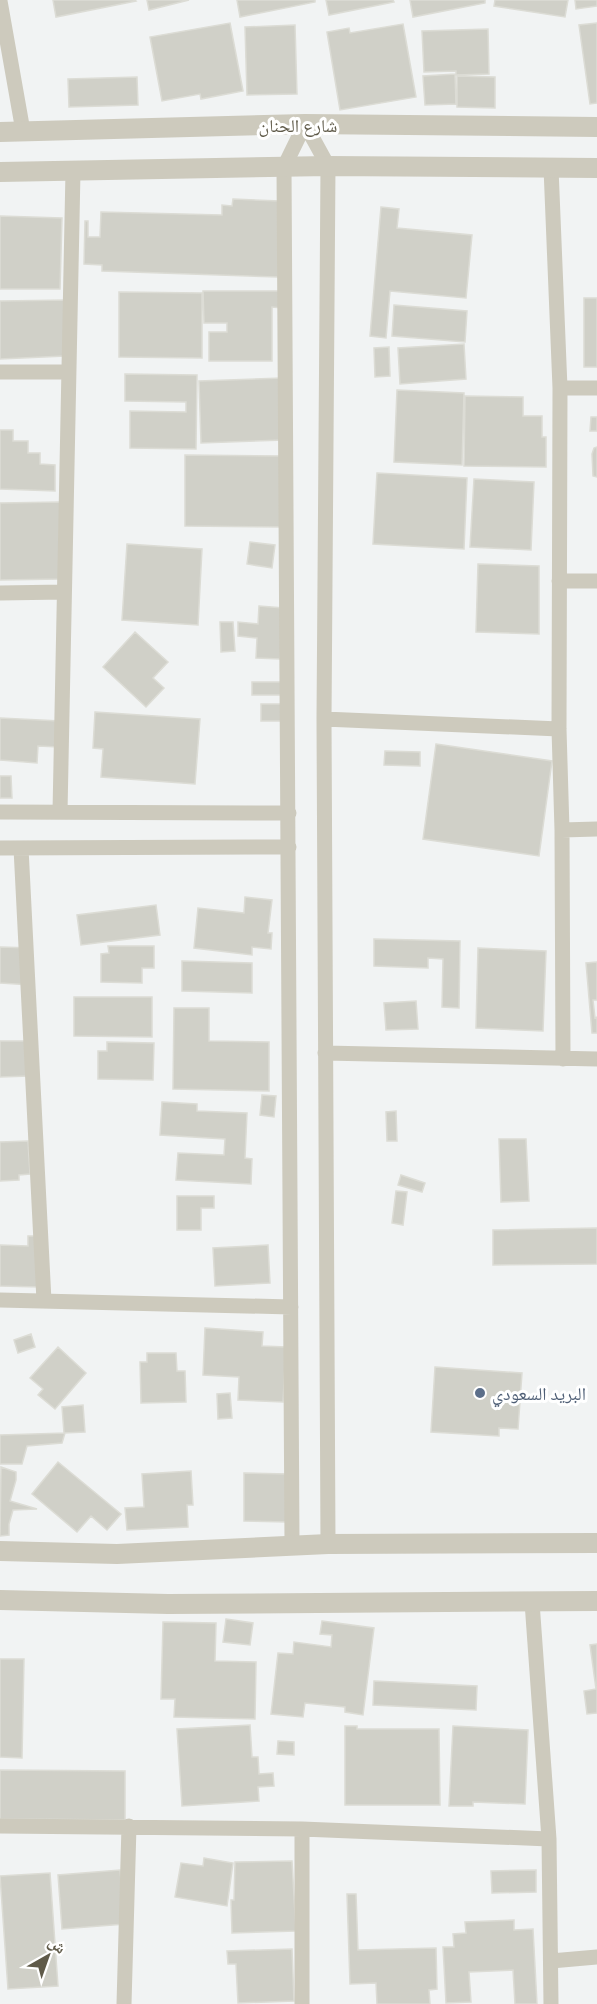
<svg xmlns="http://www.w3.org/2000/svg" width="597" height="2004" viewBox="0 0 597 2004" font-family="'Archivo Narrow','Noto Naskh Arabic',sans-serif">
<style>
.building{fill:#d0d0c8;stroke:#dcdcd5;stroke-width:1.5}
.lines{fill:none;stroke-linecap:round;stroke-linejoin:round}
.minor{stroke:#cdcabd;stroke-width:15}
.tertiary{stroke:#cdcabd;stroke-width:20}
.service-dot{fill:#5c6f8a;stroke:#fff;stroke-width:2}
.labels{text-anchor:middle;dominant-baseline:central;stroke-width:6;stroke-linejoin:round;paint-order:stroke}
.street-label{font-size:18px;fill:#5f5a49;stroke:#fff}
.service-label{font-size:18px;fill:#4e5e75;stroke:#fff;text-anchor:start}
</style>
<rect width="100%" height="100%" fill="#f1f3f3"/>
<!-- building -->
<path class="building" d="M53,0h82l1,1 -80,16z
M147,0h42l-40,10z
M237,0h78v2l-75,15z
M326,0h67l1,2 -65,13z
M410,0h75v3l-72,14z
M495,0h73l-3,17 -71,-11z
M575,0h22v6l-21,3z
M230,23l13,68 -42,8 -1,-5 -38,7 -12,-64z
M597,23v80l-7,1 -11,-79z
M403,24l13,73 -76,13 -13,-78 22,-4 1,5z
M295,25l2,69 -50,1 -2,-68z
M488,29l1,45 -33,1v-4l-32,1 -2,-41z
M455,74l1,30 -31,1 -2,-29z
M457,76l38,1v31l-38,-1z
M137,77l1,28 -69,2 -1,-28z
M233,199l47,2 -2,76 -176,-6v-6l-18,-1 1,-43h3v16h12l1,-25 121,3v-10l10,1z
M381,207l18,2 -2,19 75,7 -6,63 -76,-7 -4,47 -16,-2z
M0,216l62,2 -2,71h-60z
M203,291h80v17l-11,-1v54h-63v-29h18v-9h-23z
M119,292l83,1v65l-83,-1z
M584,298h13v69h-13z
M68,300l-3,56 -65,3v-58z
M394,305l73,6 -2,31 -73,-6z
M464,344l2,35 -66,5 -2,-36z
M389,347l1,29 -15,1 -1,-29z
M125,374l72,1 -1,74 -66,-1v-37l56,1v-10l-61,-1z
M282,378l2,62 -83,3 -2,-62z
M397,390l67,3 -2,72 -68,-3z
M465,396l58,1v19h19v21h4v30l-82,-1z
M591,417h6v14h-7z
M0,430h13v11h15v12h12v11l15,1v26l-55,-2z
M597,447v30l-4,-1 -1,-22 2,-6z
M185,455l97,1v71l-97,-1z
M377,473l90,5 -3,71 -91,-5z
M474,479l60,3 -3,68 -61,-3z
M61,502l-1,77 -60,1v-77z
M250,542l25,3 -3,23 -25,-4z
M127,544l75,5 -4,76 -76,-5z
M478,564l61,2v68l-63,-2z
M259,606l25,2 -4,51 -24,-1 1,-20 -19,-2v-14l20,2z
M220,622h13l2,29 -14,1z
M135,632l33,30 -15,16 11,10 -18,19 -43,-40z
M252,682h33v13h-33z
M261,704h23v17h-23z
M95,712l105,7 -5,65 -94,-7 2,-28 -10,-1z
M0,718l60,3 -1,26 -21,-1 -1,17 -37,-3z
M436,744l116,17 -13,95 -116,-17z
M385,751l35,1v14l-36,-1z
M0,776h11l1,22h-12z
M245,897l27,3 -4,33h4l-1,16 -19,-2v8l-58,-7 4,-40 46,5z
M156,905l4,30 -79,10 -4,-30z
M374,939l86,2 -1,67 -17,-1 1,-48 -15,-1v10l-54,-2z
M108,946h46v22h-12v15l-41,-1v-28l8,-1z
M0,947l32,1 -1,37 -31,-2z
M478,948l68,3 -3,80 -67,-3z
M182,961l70,2v30l-70,-2z
M597,962v38h-4l2,18 2,-1v16h-5l-6,-70z
M74,997h78v40l-78,-1z
M416,1001l2,28 -32,1 -2,-27z
M174,1008h35v33l60,1v49l-96,-2z
M0,1041h29v35l-29,1z
M107,1042l47,1 -1,37 -55,-1v-28h9z
M262,1095l14,1 -2,21 -14,-2z
M162,1102l35,2v7l50,2 -2,45 7,1 -1,25 -75,-4 2,-27 46,2 1,-16 -65,-4z
M396,1111l1,30h-10l-1,-29z
M499,1139h27l3,62 -28,1z
M28,1141l2,33 -11,1v5l-19,1v-39z
M401,1175l24,8 -3,9 -24,-7z
M396,1191l11,1 -4,33 -11,-2z
M177,1196h37v12h-13v22h-24z
M597,1228v36l-104,1v-35z
M28,1236h13l-1,51 -40,-1v-41l28,1z
M268,1245l2,38 -55,3 -2,-38z
M205,1328l58,4 -1,14 24,1 -3,55 -45,-2 1,-23 -36,-2z
M31,1334l4,13 -17,6 -4,-13z
M58,1347l28,26 -31,36 -17,-14 5,-6 -13,-11z
M147,1353h29l1,18h8l1,31 -45,1 -1,-41h7z
M435,1367l87,6 -4,56 -19,-1v8l-68,-4z
M230,1393l2,25 -14,1 -1,-25z
M83,1405l2,27 -21,1 -2,-26z
M65,1433l-3,10 -35,3 -5,18h-22v-29z
M58,1462l63,52 -14,16 -16,-14 -14,16 -45,-38z
M1,1467l15,5v8l-6,21 27,8 -24,1 -4,14v11l-9,1z
M191,1471l2,34h-6l1,22 -61,3 -2,-22 19,-1 -2,-33z
M244,1473l44,1 -1,48 -43,-1z
M226,1619l27,4 -3,22 -27,-3z
M322,1621l52,7 -11,87 -18,-3v-5l-40,-4 -2,14 -32,-3 7,-61 15,1 1,-12 37,5 1,-12 -12,-1z
M163,1622l53,1 -1,38 41,1 -1,57 -81,-2 1,-18h-14z
M597,1644v69l-10,1 -3,-23 12,-2 -6,-44z
M0,1659h24l-2,99 -22,-1z
M374,1681l103,5 -1,24 -103,-5z
M250,1725l2,32h6l1,17 14,-1 1,13 -16,1 1,14 -77,5 -5,-77z
M345,1726h12v3h82l1,76h-95z
M453,1726l75,4 -3,74 -52,-2v4h-24z
M278,1741l16,1v13l-17,-1z
M0,1770l125,1v49l-125,-1z
M204,1858l29,5 -6,43 -52,-9 6,-34 22,3z
M292,1861l4,70 -64,2 -1,-33h3l1,-38z
M120,1870l5,54 -63,5 -4,-54z
M536,1870v22l-44,1 -1,-22z
M50,1873l8,113 -50,3 -8,-113z
M347,1894h9l2,56 78,-2 1,41 -8,1 1,14h-53l-1,-21 -26,1z
M514,1920v10l19,-1 4,75h-22l-2,-34 -44,2 2,30 -25,1 -3,-56h11l-1,-13 13,-1 -1,-11z
M292,1949l2,52 -56,2 -2,-39h-8l-1,-13z"/>
<g class="lines">
<!-- minor -->
<path class="minor" d="M0,1l23,130
M305,124l23,42 -4,553 4,825
M551,168l9,220 -1,341 3,101 1,229
M0,372h68
M560,388h37
M559,581h38
M0,593l64,-1
M324,719l235,10
M0,812l289,1
M60,812l13,-641
M562,830l35,-1
M0,848l289,-1
M21,848l23,453
M325,1053l272,6
M0,1300l291,7
M292,1544l-8,-1377 21,-43
M532,1602l17,237 2,165
M0,1826l302,3 247,10
M551,1961l46,-4
M124,2004l5,-178
M302,2004v-175"/>
<!-- tertiary -->
<path class="tertiary" d="M0,132l305,-8 292,3
M0,172l328,-6 269,2
M0,1551l117,3 211,-10 269,-1
M0,1600l168,4 429,-3"/>
</g>
<!-- markers -->
<circle class="service-dot" cx="480" cy="1393" r="6"/>
<g class="labels">
<!-- street labels -->
<g class="street-label">
<text x="298" y="125">شارع الحنان</text>
</g>
<!-- service labels -->
<g class="service-label">
<text x="492" y="1393">البريد السعودي</text>
</g>
</g>
<!-- north arrow -->
<g transform="translate(48 1956) rotate(40)" stroke="#ffffff" stroke-width="4.5" paint-order="stroke">
<path d="M0-4.5L10 22L0 15L-10 22Z" fill="#5f5a49"/>
<text y="-9" font-size="16" font-weight="bold" text-anchor="middle" fill="#5f5a49">ش</text>
</g>
</svg>
